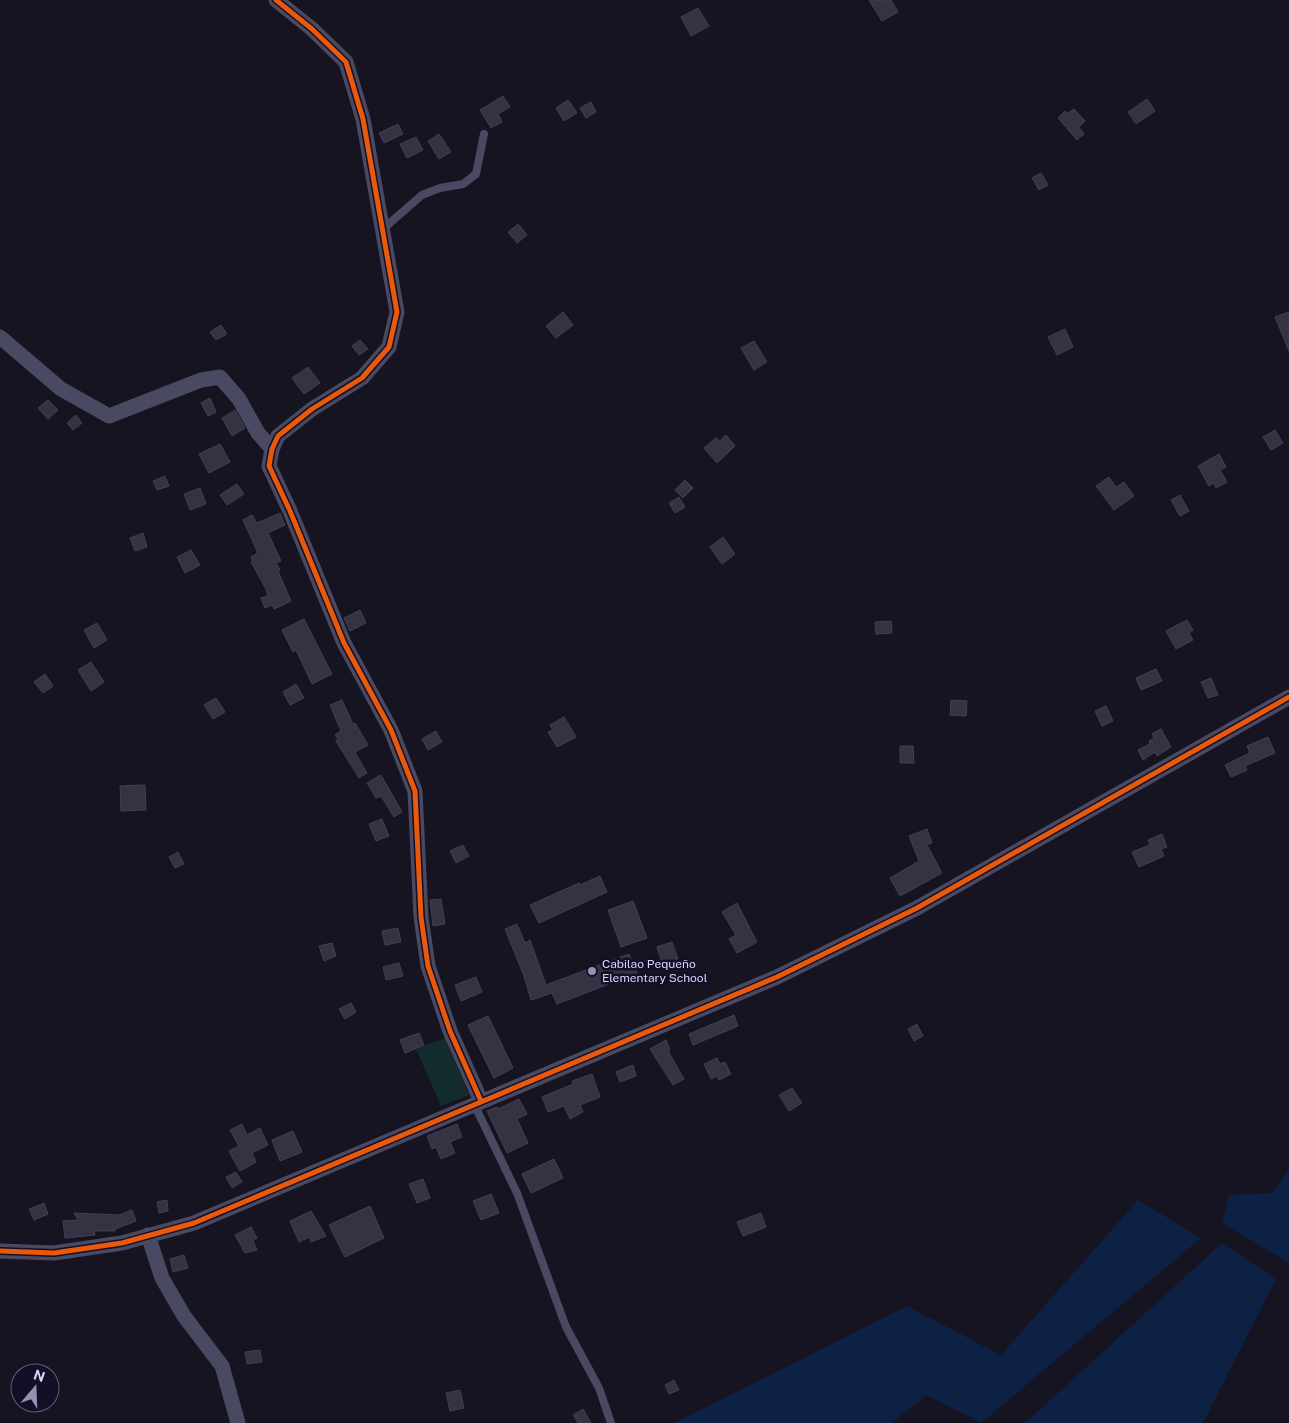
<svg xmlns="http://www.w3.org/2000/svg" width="1289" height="1423" viewBox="0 0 1289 1423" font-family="'Public Sans',sans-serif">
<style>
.green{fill:#132c2d}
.water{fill:#0d2144}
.building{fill:#343243;stroke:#433f54}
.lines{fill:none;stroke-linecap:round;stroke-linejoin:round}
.lane{stroke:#4a4962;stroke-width:8}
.street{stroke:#4a4962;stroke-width:15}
.cycleway-casing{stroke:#130f26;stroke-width:8}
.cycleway{stroke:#e8590c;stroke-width:5}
.poi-dot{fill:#9591b1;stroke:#130f26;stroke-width:2}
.labels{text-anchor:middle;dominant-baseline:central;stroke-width:5;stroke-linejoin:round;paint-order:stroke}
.poi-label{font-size:12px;fill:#d9d4ff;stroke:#130f26;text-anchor:start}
</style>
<rect width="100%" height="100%" fill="#161421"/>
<!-- green -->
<path class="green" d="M445,1038l24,57 -28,11 -25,-57z"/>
<!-- water -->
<path class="water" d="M1289,1169v94l-67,-40 7,-28 44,-2z
M1138,1200l63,38 -220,185 -54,-28 -36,28h-216l232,-117 94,49z
M1222,1243l54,36 -73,144h-178z"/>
<!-- building -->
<path class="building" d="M869,0h22l7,12 -16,9z
M698,8l11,18 -18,10 -10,-19z
M503,96l7,11 -12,7 4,8 -11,6 -11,-18z
M1147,99l8,12 -19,13 -8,-12z
M568,100l9,13 -13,8 -8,-13z
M591,102l5,10 -10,6 -6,-10z
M1074,109l11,12 -6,6 5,7 -7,6 -19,-22 7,-7 2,3z
M398,124l5,10 -19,9 -5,-10z
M439,134l12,18 -12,7 -11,-18z
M416,137l7,13 -16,8 -7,-14z
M1041,173l7,12 -9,5 -7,-12z
M518,224l9,11 -10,8 -9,-11z
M563,312l10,13 -17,13 -10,-12z
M1289,312v39l-14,-34z
M221,325l6,9 -11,6 -6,-8z
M1065,329l8,18 -16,8 -9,-18z
M360,340l8,9 -9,6 -7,-9z
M754,341l13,21 -13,8 -13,-22z
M308,367l12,16 -16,11 -12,-16z
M210,398l6,14 -8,4 -7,-13z
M48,400l10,10 -10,9 -10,-11z
M235,410l10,18 -13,8 -10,-18z
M76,415l6,8 -9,7 -6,-7z
M1275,430l8,13 -12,7 -8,-13z
M726,435l9,11 -18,17 -13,-15 12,-10 4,3z
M220,444l10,18 -21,11 -10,-19z
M1219,454l7,13 -6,3 7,12 -11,6 -2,-5 -5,3 -11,-20z
M165,476l4,10 -12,4 -4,-9z
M1109,477l7,10 8,-5 10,14 -20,14 -18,-24z
M685,480l8,8 -10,10 -8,-8z
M237,484l7,10 -17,11 -7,-10z
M200,488l6,16 -16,6 -6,-16z
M1180,495l9,16 -9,5 -9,-16z
M679,497l6,10 -10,6 -6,-10z
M280,513l5,12 -17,8 13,28 -5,2 4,7 -2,1 13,30 -17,8 -2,-4 -7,3 -4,-10 7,-2 -2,-7 -15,-27 2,-1 -2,-4 7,-4 -15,-33 9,-5 5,8z
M143,533l4,14 -12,4 -5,-13z
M723,537l12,17 -13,10 -12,-17z
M191,550l9,15 -15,8 -8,-16z
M360,610l6,13 -16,8 -6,-13z
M304,619l28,55 -20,10 -16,-34 -3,2 -11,-22z
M1187,620l6,10 -4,3 4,7 -17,9 -10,-18z
M891,621l1,12 -16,1 -1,-12z
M97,623l10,17 -13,8 -10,-18z
M91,662l13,20 -13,9 -13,-21z
M1156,669l6,12 -21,9 -5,-12z
M45,674l8,12 -10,7 -9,-11z
M1211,678l7,17 -10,3 -7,-16z
M296,684l8,14 -14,7 -7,-13z
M216,698l9,14 -12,7 -9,-14z
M342,700l11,24 2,-1 13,22 -13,7 12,21 -8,5 -23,-37 2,-1 -3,-5 6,-4 -11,-26z
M951,700l16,1 -1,15 -16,-1z
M1106,706l7,15 -11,5 -7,-15z
M564,717l12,20 -19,10 -9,-15 5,-2 -3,-5z
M1161,729l10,18 -14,9 -2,-4 -12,8 -5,-10 12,-6 -1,-3 5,-3 -2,-4z
M436,731l6,11 -14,8 -6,-11z
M1268,737l7,16 -30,13 2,4 -16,7 -6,-12 25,-12 -3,-7z
M900,746h13l1,17h-14z
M381,775l21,37 -8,5 -13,-21 -5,2 -9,-15z
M145,785l1,25 -25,1 -1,-25z
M382,819l7,17 -13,5 -7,-17z
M927,829l5,14 -5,2 15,28 -42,23 -10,-18 29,-17 -10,-25z
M1162,834l5,13 -6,2 3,7 -25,11 -7,-15 18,-7 -2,-5z
M463,845l6,11 -13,7 -6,-12z
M178,852l6,12 -9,4 -6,-11z
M600,876l7,16 -68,31 -9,-18 49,-22 1,2z
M441,899l4,25 -12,2 -3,-26z
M633,901l14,37 -26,9 -13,-37z
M737,903l20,39 -20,11 -8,-14 7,-4 -14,-23z
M517,924l8,19 5,-3 16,45 83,-31 8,19 -80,31 -5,-11 -21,7 -7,-24 -19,-47z
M398,928l3,14 -16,3 -3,-14z
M672,942l6,17 -15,6 -6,-18z
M332,943l4,13 -12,5 -5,-15z
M399,963l4,13 -17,4 -3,-13z
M476,977l6,15 -21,9 -6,-16z
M351,1003l5,9 -11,7 -6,-10z
M734,1015l4,11 -45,19 -4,-11z
M488,1016l25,52 -19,10 -26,-53z
M917,1024l6,12 -9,5 -6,-12z
M419,1033l5,12 -19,8 -5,-13z
M666,1040l4,10 -2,1 16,28 -11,6 -23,-36z
M717,1058l3,6 5,-2 6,12 -12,6 -2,-4 -6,3 -7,-15z
M633,1065l3,11 -16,6 -4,-10z
M592,1074l8,23 -20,8 3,7 -13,7 -6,-13 -16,6 -6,-15 31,-13 -1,-3z
M792,1088l10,15 -13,8 -10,-16z
M519,1099l8,15 -10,5 11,24 -21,10 -20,-42 10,-4 1,2z
M242,1124l5,11 13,-7 8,17 -16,8 4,9 -16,9 -11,-20 10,-5 -9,-16z
M457,1124l5,13 -12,5 5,11 -14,6 -5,-12 -4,2 -5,-13z
M293,1131l9,21 -22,9 -8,-21z
M554,1159l9,19 -32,15 -9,-19z
M236,1172l6,10 -10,6 -6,-11z
M423,1179l7,19 -13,5 -8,-19z
M491,1194l8,19 -18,7 -8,-19z
M167,1200l1,11 -9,2 -2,-11z
M44,1203l4,11 -14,6 -5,-11z
M370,1206l14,32 -39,19 -16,-32z
M132,1210l4,11 -21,8v2h-21l1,4 -30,3 -2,-17 15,-1 -4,-7 45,2z
M311,1211l15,25 -15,6 -2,-5 -10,5 -9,-21z
M761,1213l5,14 -23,9 -6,-14z
M251,1227l6,11 -4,3 4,9 -12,3 -10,-18z
M184,1255l4,13 -15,4 -3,-13z
M260,1350l2,12 -15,2 -2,-12z
M674,1380l5,10 -10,4 -4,-9z
M460,1390l4,18 -14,3 -4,-18z
M583,1409l8,14h-13l-5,-8z"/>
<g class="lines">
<!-- lane -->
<path class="lane" d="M383,229l39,-34 18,-7 23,-4 13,-10 8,-40
M474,1104l43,89 49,134 33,61 12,35"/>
<!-- street -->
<path class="street" d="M276,0l36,29 34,33 17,57 34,193 -8,35 -27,31 -50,31 -34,27 -6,13 -3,17 21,45 54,132 47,87 24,61 6,126 7,49 22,65 31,70
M0,337l61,52 48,27 92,-36 19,-3 19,22 19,34 14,16
M148,1235l14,43 22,38 38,50 16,57
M0,1251l54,2 68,-10 72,-20 583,-246 140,-69 372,-211"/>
<!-- cycleway casing -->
<g class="cycleway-casing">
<path id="cycleway" d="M276,0l36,29 34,33 17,57 34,193 -8,35 -27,31 -50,31 -34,27 -6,13 -3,17 21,45 54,132 47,87 24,61 6,126 7,49 22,65 31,70
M0,1251l54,2 68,-10 72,-20 583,-246 140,-69 372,-211"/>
</g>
<!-- cycleway -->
<use href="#cycleway" class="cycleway"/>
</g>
<!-- markers -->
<circle class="poi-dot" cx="592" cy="971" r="5"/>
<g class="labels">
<!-- poi labels -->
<g class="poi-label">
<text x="602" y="964">Cabilao Pequeño<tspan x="602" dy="14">Elementary School</tspan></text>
</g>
</g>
<!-- north arrow -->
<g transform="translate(35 1388) rotate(19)"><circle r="24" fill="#130f26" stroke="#625e7d"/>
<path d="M0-4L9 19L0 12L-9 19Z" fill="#9591b1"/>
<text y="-8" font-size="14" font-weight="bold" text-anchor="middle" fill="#d9d4ff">N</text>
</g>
</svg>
